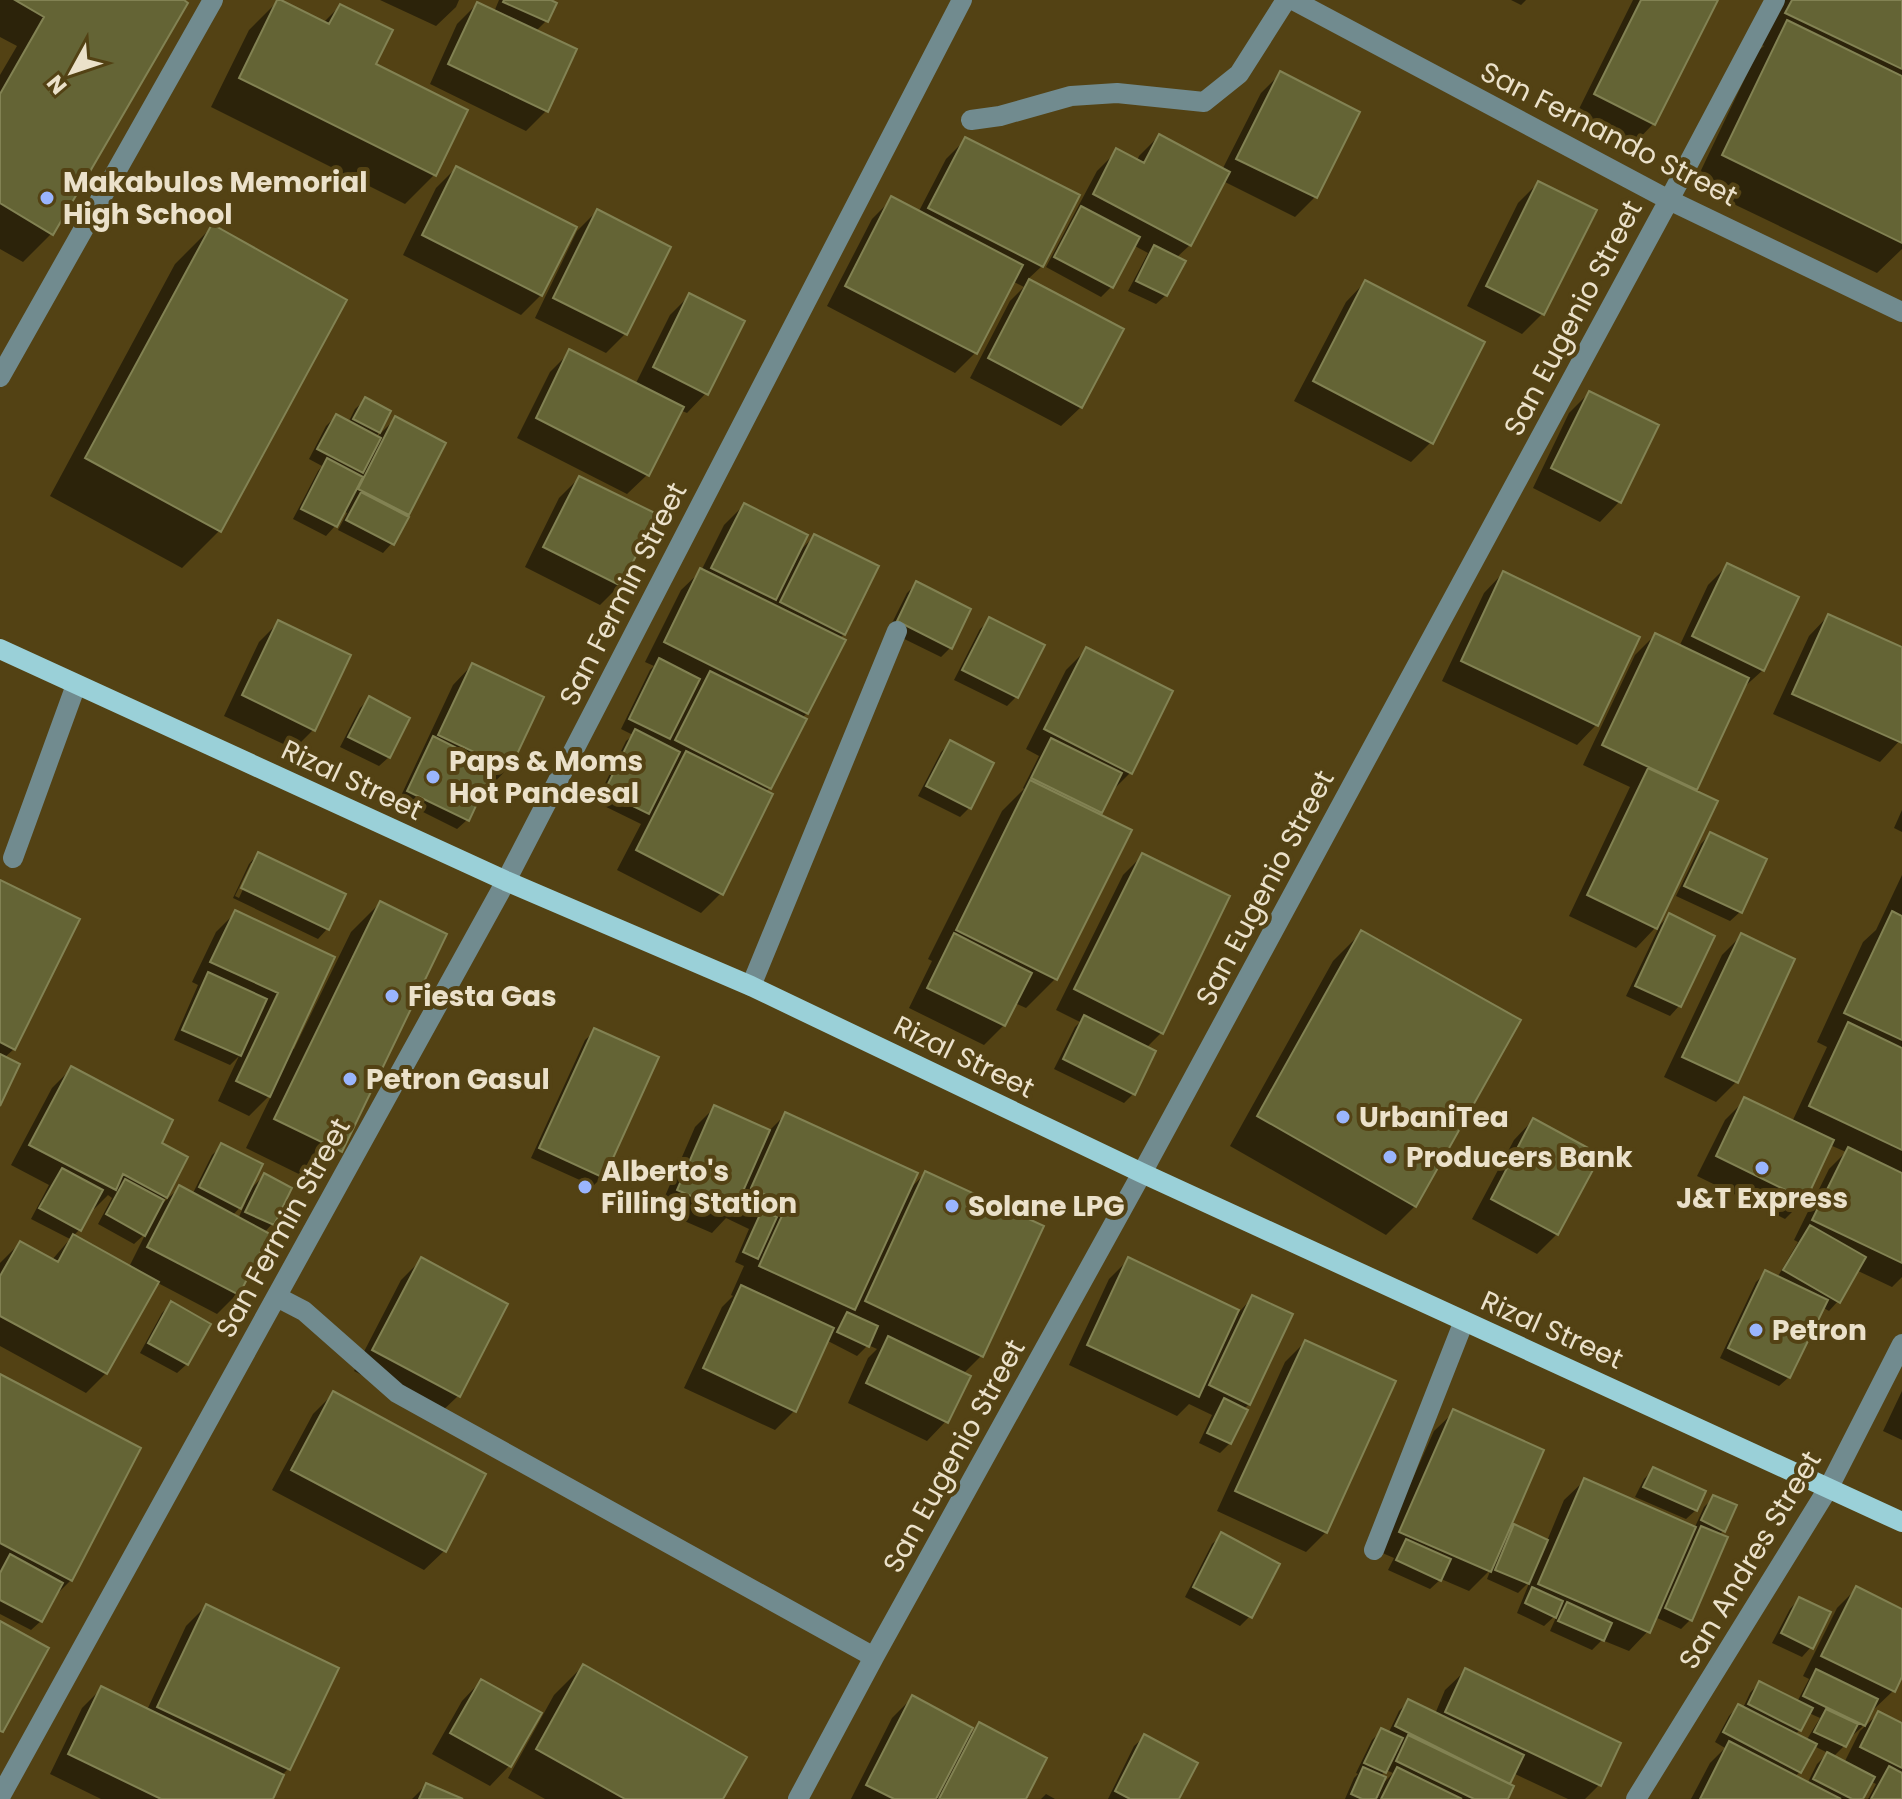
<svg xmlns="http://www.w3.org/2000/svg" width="1902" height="1799" viewBox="0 0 1902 1799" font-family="Poppins,sans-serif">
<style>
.shadow{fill:#0007;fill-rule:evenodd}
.building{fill:#646435;stroke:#828253;stroke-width:2}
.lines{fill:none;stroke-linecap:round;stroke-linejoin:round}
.minor{stroke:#718b8f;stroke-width:20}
.major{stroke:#9ad0d8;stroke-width:20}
.poi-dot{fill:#9ab5fd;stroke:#534214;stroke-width:3}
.labels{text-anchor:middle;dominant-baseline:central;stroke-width:8;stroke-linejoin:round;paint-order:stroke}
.street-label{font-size:28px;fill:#ebe1ca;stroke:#534214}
.poi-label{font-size:28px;font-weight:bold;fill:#ebe1ca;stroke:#534214;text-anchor:start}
</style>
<rect width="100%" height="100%" fill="#534214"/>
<!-- shadow -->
<path class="shadow" d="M0,0h180l-128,233 -29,29 -23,-13v-174l17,-29 -17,-9z
M380,0h79l-3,7 -20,19z
M499,0h47v21l-11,11 11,79 -20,20 -96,-47 27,-60 20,-20 17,8z
M1511,0h15l-5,5z
M1633,0h82l-62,124 -19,20 -58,-29z
M1778,0h124v249l-25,24 -183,-88 64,-134 6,-5 -6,-3z
M278,1l45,22 17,-17 94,169 -29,29 -194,-97 38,-77z
M1280,74l35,123 -20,20 -72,-36 -33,64 -14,13 -10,37 -10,9 -28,-13 20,-38 -15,-8 -22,42 -10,10 -55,-30 51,-96 20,-20 20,10 2,-5 20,-20 63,34 39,-77z
M966,139l76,127 -15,14 94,50 -40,77 -20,19 -91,-48 40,-77 14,-14 -12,-6 -37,72 -20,20 -128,-67 45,-87 20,-20 26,14 28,-54z
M456,168l85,127 -20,20 -118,-60 33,-67z
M1538,183l4,131 -20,20 -55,-28 51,-103z
M597,211l28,123 -19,19 -71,-35 42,-87z
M212,227l7,304 -37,37 -132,-72 125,-232z
M1365,282l66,160 -20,20 -117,-61 52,-99z
M689,296l17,97 -19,20 -7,-3 -33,65 -20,19 -110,-56 33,-66 20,-20 65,33 35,-70z
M1589,393l30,109 -19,20 -67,-34 36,-75z
M365,400l24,12 -13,26 20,-20 47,25 -51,100 -9,10 -45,-23 9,-17 -4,-2 -8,15 -9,10 -33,-17 25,-48 4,-5 -13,-7 17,-33 10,-10 12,7 7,-14z
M579,478l41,107 -20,20 -75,-38 34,-69z
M744,505l54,48 16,-17 30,98 -5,5 -32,74 -5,5 -32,70 -5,4 -44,101 -20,20 -84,-43 24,-46 -45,-22 30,-61 7,-6 -12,-6 29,-59 4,-4 -9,-4 36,-72 20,-19 23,-46z
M1728,565l35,105 -21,19 -48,103 -39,136 -19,20 -67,-32 61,-129 -47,-22 52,-110 20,-20 24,12 29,-62z
M1503,573l93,152 -19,20 -135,-64 42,-88z
M916,584l35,63 -10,10 -53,-26 19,-38z
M1828,616l74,33v89l-22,24 -107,-48 36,-78z
M990,620l26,77 -9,9 -53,-26 26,-51z
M279,622l34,108 -19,19 -70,-33 35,-74z
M1086,650l45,122 -21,21 -13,23 -42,163 -29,29 -11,-5 -11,22 -20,20 -75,-37 23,-47 -4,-2 74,-148 22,-22 -1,-1 16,-32 -13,-7 40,-79z
M472,665l36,103 -19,20 -6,-3 -16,35 -10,9 -58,-29 54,-115z
M370,698l19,59 -10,9 -39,-19 20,-39z
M950,743l19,65 -9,9 -42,-21 23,-44z
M1902,810v22l-8,-4z
M1710,834l30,78 -10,9 -54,-25 25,-52z
M258,854l69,75 -9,10 -85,-41 16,-34zM251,863h4l-16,35 -4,-2z
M1143,855l18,178 -15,15 -12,45 -10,10 -70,-34 21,-42 5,-5 -24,-12 67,-135z
M1902,875v402l-10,10 -36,-17 -18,31 -9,10 -7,-4 -33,70 -10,9 -59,-28 36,-76 10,-10 11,6 21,-36 -4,-2 35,-71 17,-17 -16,-7 -25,54 -20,20 -88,-43 28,-56 20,-20 47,22 35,-75 -10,-5 46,-100 13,-12z
M0,882l14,167 -10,9 -4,44z
M380,903l-40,248 -29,29 -65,-32 27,-56 -24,24 -31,-15 21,-45 -9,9 -56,-25 24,-55 -6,-3 24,-50 20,-20 96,46 -41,89 3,2 57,-117z
M1669,915l10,91 -9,10 -44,-20 34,-71z
M1362,932l53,274 -29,29 -156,-89 103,-185z
M1741,936l-5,146 -20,20 -52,-25 58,-122z
M595,1031l7,146 -9,9 -62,-28 54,-118z
M72,1068l87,75 27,14 -24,47 17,-16 13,7 20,-40 10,-9 27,45 15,-16 8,49 -8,9 4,2 -31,59 -20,20 -61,-32 -50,91 -20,20 -86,-47v-83l20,-20 31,18 19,-22 -39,-20 18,-34 -38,-20 41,-77zM108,1195l4,3 -14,26 36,20 12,-11 -17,34 -56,-31 6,-6 13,-22 2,1zM246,1201l-8,18 -6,-3z
M714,1108l54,24 17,-17 123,76 17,-18 56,183 -18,18 -17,47 -19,20 -79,-38 20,-45 9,-9 -9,-4 -11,11 -31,-16 -31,70 -20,20 -91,-42 38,-81 11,-11 -2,-1 13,-29 -9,-4 14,-33 -23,-11 -14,15 -53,-23 36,-83z
M1533,1120l24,114 -20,20 -65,-35 42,-79z
M421,1260l37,136 -20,19 -84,-44 47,-91z
M1128,1260l111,52 14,-15 -4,107 -6,6 -13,33 -10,10 -21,-10 13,-28 -23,-11 -12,12 -108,-51 40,-86z
M171,1304l16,60 -10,9 -37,-20 22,-40z
M1305,1342l21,190 -20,20 -89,-41 68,-149z
M0,1376l71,204 -17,17 -13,24 -10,9 -31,-16z
M1902,1391v49l-19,-9z
M333,1394l111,157 -20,19 -152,-80 41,-76z
M1454,1412l51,124 10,-10 32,15 17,-41 20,-19 110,48 10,-22 10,-10 10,33 -6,6 -27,83 -10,10 -26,-12 -7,14 -19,20 -27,-11 -10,10 -42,-19 8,-18 -14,13 -27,-13 13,-32 -12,12 -31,-14 4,-10 -22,22 -28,-12 -11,10 -42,-19 6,-12 -14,-6 54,-121z
M1653,1470l43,40 -10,9 -51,-22 9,-18z
M1222,1535l28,81 -10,10 -55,-29 27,-53z
M1856,1589l46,22v62l-9,18 -20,19 -2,-1 -9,18 -9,8 -2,-2 -7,13 -11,11 11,6 16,-32 19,-18 22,11 1,-2v77h-34l8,-15 -6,-3 -9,18h-170l19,-36 15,-15 -10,-6 14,-26 9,-10 5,2 7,-15 9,-10 38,19 12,-23 -6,-3 34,-68zM1809,1713l11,5 -14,23 -12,-6 6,-5zM1814,1746l14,7 -11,11 -10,20 -13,-7 6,-5z
M1799,1599l12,48 -9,10 -30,-14 18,-34z
M206,1606l82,163 -6,6 -12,24h-169l-51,-25 32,-66 20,-20 45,22 39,-84z
M583,1666l138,133h-176l-37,-21 46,-83z
M1465,1671l134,114 -14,14h-17l-55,-26 -5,12 -3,14h-160l9,-21 4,-4 -2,-1 16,-33 9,-9 7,3 11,-23 10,-10 26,13 10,-24zM1386,1770l7,3 -13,14v-10z
M481,1681l28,85 -19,20 -58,-32 30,-53z
M912,1698l54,40 13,-13 44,74h-172l41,-81z
M1144,1737l33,62h-69l26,-53z
M426,1785l32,14h-46z
M1046,1794l9,5h-14z"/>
<!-- building -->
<path class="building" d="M15,0h169l4,3 -135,232 -53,-32v-109l44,-77z
M277,0h4l48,24 11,-20 53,26 -17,34 92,46 -32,66 -197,-98z
M504,0h47l6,3 -9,19 -45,-20z
M1641,0h77l-63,125 -61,-31z
M1792,0h110v69l-117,-56z
M477,2l100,47 -29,63 -100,-48z
M1787,20l115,56v167l-180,-88z
M1280,71l80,41 -43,86 -81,-39z
M1159,134l71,38 -39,74 -98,-52 23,-46 28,15z
M965,137l115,58 -37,72 -115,-59z
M456,166l121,61 -35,69 -120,-61z
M1538,181l59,29 -53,105 -58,-29z
M891,196l132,69 -46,89 -132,-68z
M1081,206l59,31 -27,51 -59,-31z
M597,209l74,38 -44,88 -74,-37z
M212,224l135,76 -126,232 -136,-74z
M1154,245l32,16 -19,35 -31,-15z
M1029,279l95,50 -42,79 -94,-50z
M1365,280l120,62 -52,102 -120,-63z
M689,293l56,28 -37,74 -55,-28z
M569,349l115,58 -35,69 -113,-58z
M1589,391l70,34 -38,78 -70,-35z
M365,397l26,14 -11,22 -27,-14z
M336,414l45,24 -18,35 -46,-24z
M395,416l51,27 -37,72 -51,-26z
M327,458l36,19 -26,50 -36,-18z
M579,476l78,38 -36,72 -78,-39z
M361,492l48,25 -15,28 -48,-25z
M744,503l64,32 -32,65 -65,-32z
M814,534l65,32 -34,69 -65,-33z
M1727,563l72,34 -35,74 -72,-35z
M700,568l146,72 -38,74 -144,-72z
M1503,571l137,66 -42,89 -137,-65z
M916,581l55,28 -19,40 -55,-28z
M1828,614l74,33v96l-110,-49z
M989,617l56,28 -27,53 -56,-28z
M278,620l73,35 -36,76 -73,-36z
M1655,633l94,45 -52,112 -95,-45z
M1086,647l87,44 -41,83 -88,-45z
M659,658l41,21 -30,60 -41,-20z
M472,663l72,34 -34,72 -72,-34z
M710,671l97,48 -36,70 -96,-49z
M369,696l41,22 -20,40 -42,-21z
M635,729l45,23 -31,62 -45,-22z
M433,736l61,31 -25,54 -62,-30z
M1051,738l71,35 -20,40 -71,-35z
M950,740l44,23 -23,46 -45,-23z
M686,751l87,43 -50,101 -87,-45z
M1648,768l70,33 -61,128 -70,-34z
M1030,780l102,50 -75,150 -101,-50z
M1710,832l57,27 -25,54 -58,-27z
M258,852l88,42 -17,36 -88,-42z
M1142,853l88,43 -67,138 -89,-45z
M0,880l80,39 -65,131 -15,-8z
M380,901l67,33 -105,218 -68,-33z
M235,910l100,47 -65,140 -34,-16 42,-88 -68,-31z
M1892,911l10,5v124l-58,-27z
M1669,913l46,23 -34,71 -46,-21z
M1361,930l160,90 -105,187 -159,-91z
M954,933l78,40 -27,53 -78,-38z
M1741,933l54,26 -57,124 -56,-26z
M208,972l59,27 -26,57 -59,-26z
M1084,1015l72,36 -21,44 -72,-36z
M1848,1022l54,26v102l-93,-44z
M594,1028l65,29 -55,121 -65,-30z
M0,1054l20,10 -20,42z
M71,1066l102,54 -11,23 26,14 -21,41 -44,-24 -7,16 -87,-45z
M1744,1097l90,43 -28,60 -90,-44z
M714,1105l56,25 -37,84 -56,-24z
M785,1112l133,61 -63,137 -96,-44 28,-61 -36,-17z
M1533,1118l68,37 -43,80 -67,-36z
M221,1143l42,21 -22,45 -42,-22z
M1848,1147l54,26v90l-90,-43z
M62,1168l41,22 -22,41 -42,-23z
M925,1171l119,55 -61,131 -118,-56z
M264,1173l28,15 -18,37 -29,-13z
M125,1179l39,21 -19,36 -39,-22z
M179,1185l91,49 -31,61 -92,-48z
M762,1210l15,7 -19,42 -15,-7z
M1810,1225l56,32 -26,46 -57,-33z
M73,1234l86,48 -52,92 -107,-58v-40l20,-35 38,21z
M421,1257l87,47 -48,93 -88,-47z
M1128,1257l111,53 -40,87 -112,-52z
M1765,1270l63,30 -38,78 -62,-30z
M741,1285l93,43 -38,84 -93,-44z
M1252,1295l41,19 -43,91 -41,-20z
M171,1301l40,23 -23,41 -40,-22z
M847,1312l31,14 -9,21 -32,-15z
M888,1336l83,40 -23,47 -82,-40z
M1305,1340l91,41 -69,152 -92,-42z
M0,1374l141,74 -69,133 -72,-38z
M333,1391l153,83 -40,78 -155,-82z
M1224,1398l24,12 -17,34 -24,-11z
M1453,1409l91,41 -53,122 -92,-40z
M1653,1467l53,24 -9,20 -54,-24z
M1584,1478l112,49 -46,106 -112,-49z
M1713,1495l24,10 -12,27 -24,-12z
M1514,1524l34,16 -19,44 -34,-14z
M1701,1526l27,11 -36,84 -27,-13z
M1221,1532l59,32 -28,54 -59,-31z
M1406,1539l45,20 -10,22 -45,-21z
M10,1554l53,29 -21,39 -42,-22v-27z
M1856,1586l46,23v68l-7,15 -74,-36z
M1532,1587l31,14 -7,17 -31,-15z
M1799,1597l32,15 -18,37 -32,-16z
M1567,1602l45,21 -8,18 -46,-20z
M206,1604l133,64 -49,102 -133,-63z
M0,1621l49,27 -46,84 -3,-1z
M583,1664l164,93 -24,42h-98l-89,-50z
M1465,1668l156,75 -20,43 -156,-74z
M1816,1669l62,30 -13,27 -62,-30z
M481,1679l61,34 -31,54 -61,-34z
M1759,1681l54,27 -12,23 -53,-27z
M101,1686l183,89 -11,24h-112l-93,-45z
M912,1695l61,33 -37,71h-42l-28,-14z
M1408,1699l116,56 -14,29 -115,-58z
M1738,1704l79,40 -16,29 -78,-41z
M1826,1709l32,15 -12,23 -32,-15z
M1878,1711l24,12v45l-42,-21z
M979,1722l68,36 -21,41h-87z
M1381,1728l22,10 -17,35 -22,-10z
M1144,1734l54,29 -19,36h-49l-15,-8z
M1408,1735l106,51 -6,13h-34l-78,-38z
M1729,1741l112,58h-141z
M1827,1752l48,25 -12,22h-11l-39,-20z
M1889,1766l13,7v26h-31z
M1363,1767l23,10 -10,22h-14l-11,-5z
M1397,1767l65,32h-81z
M426,1783l37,16h-44z"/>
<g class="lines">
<!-- minor -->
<path class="minor" d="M1293,0l376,200 233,112
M971,120l29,-4 71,-20 46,-3 87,9 35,-28 47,-74
M0,377l213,-377
M13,858l63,-173
M751,986l146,-355
M277,1297l27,14 93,82 477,264
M1374,1550l90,-229
M0,1797l506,-916 456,-881
M798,1799l76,-142 268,-484 527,-973 106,-200
M1636,1799l193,-312 73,-143"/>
<!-- major -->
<path class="major" d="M0,649l506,232 245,105 391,187 760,349"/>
</g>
<!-- markers -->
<g class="poi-dot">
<circle cx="47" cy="198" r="8"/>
<circle cx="433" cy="777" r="8"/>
<circle cx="392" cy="996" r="8"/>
<circle cx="350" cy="1079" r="8"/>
<circle cx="1343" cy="1117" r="8"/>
<circle cx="1390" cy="1157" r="8"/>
<circle cx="1762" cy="1168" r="8"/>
<circle cx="585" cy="1187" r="8"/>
<circle cx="952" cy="1206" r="8"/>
<circle cx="1756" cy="1330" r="8"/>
</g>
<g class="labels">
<!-- street labels -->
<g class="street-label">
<text transform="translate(1609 134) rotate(27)">San Fernando Street</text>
<text transform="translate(1573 318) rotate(-62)">San Eugenio Street</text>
<text transform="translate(623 594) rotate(-63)">San Fermin Street</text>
<text transform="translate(352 780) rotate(25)">Rizal Street</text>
<text transform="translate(1265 888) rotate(-62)">San Eugenio Street</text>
<text transform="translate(964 1057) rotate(26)">Rizal Street</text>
<text transform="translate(283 1228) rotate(-61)">San Fermin Street</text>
<text transform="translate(1552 1330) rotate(24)">Rizal Street</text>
<text transform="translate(954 1456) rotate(-61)">San Eugenio Street</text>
<text transform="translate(1750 1560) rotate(-59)">San Andres Street</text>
</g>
<!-- poi labels -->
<g class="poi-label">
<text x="63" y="182">Makabulos Memorial<tspan x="63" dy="32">High School</tspan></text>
<text x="449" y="761">Paps &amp; Moms<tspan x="449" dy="32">Hot Pandesal</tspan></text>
<text x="408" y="996">Fiesta Gas</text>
<text x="366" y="1079">Petron Gasul</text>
<text x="1359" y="1117">UrbaniTea</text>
<text x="1406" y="1157">Producers Bank</text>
<text x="601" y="1171">Alberto's<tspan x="601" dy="32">Filling Station</tspan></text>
<text x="1762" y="1198" text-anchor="middle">J&amp;T Express</text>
<text x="968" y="1206">Solane LPG</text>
<text x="1772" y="1330">Petron</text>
</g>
</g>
<!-- north arrow -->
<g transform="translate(72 72) rotate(230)" stroke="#534214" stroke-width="6" paint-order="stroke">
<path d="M0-6L14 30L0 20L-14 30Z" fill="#ebe1ca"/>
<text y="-12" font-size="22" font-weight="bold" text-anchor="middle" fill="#ebe1ca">N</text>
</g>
</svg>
